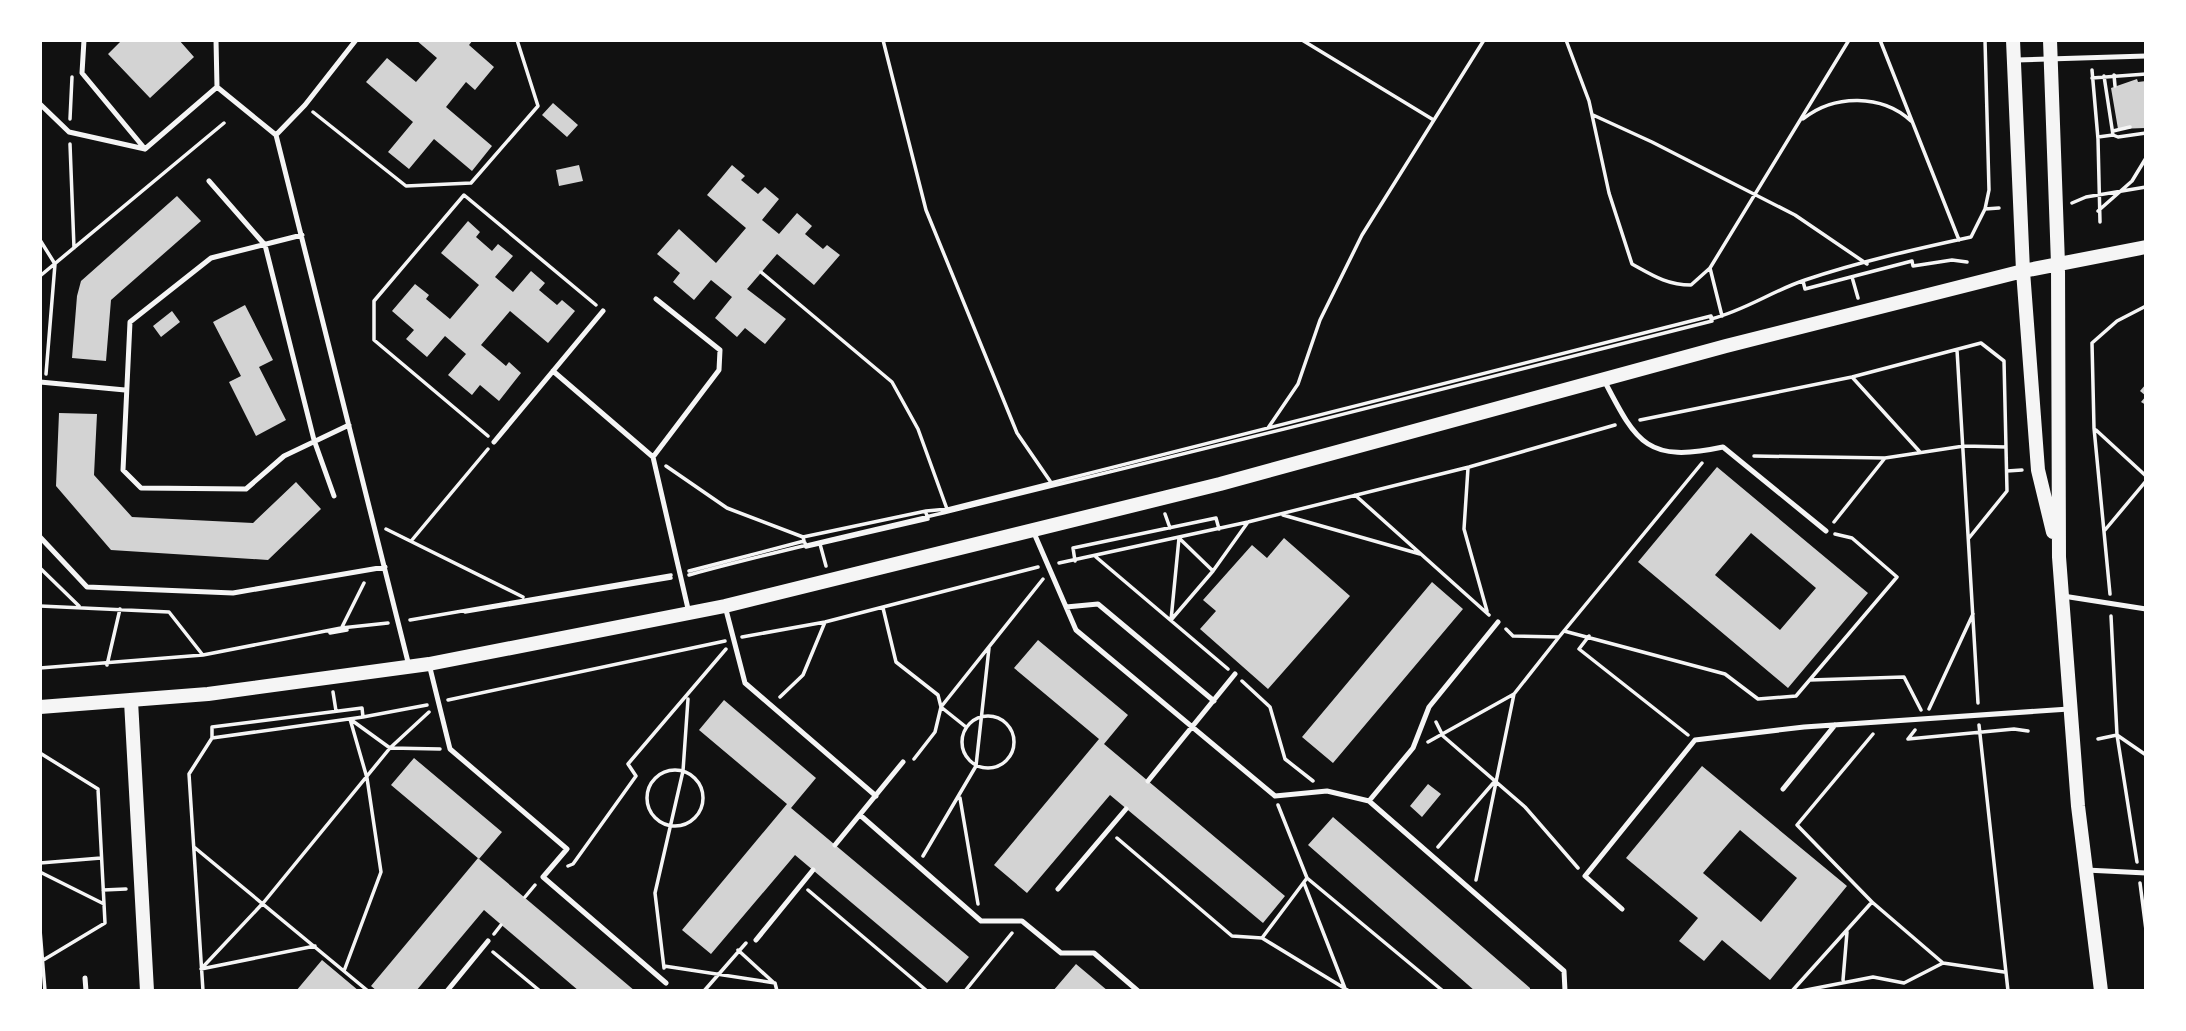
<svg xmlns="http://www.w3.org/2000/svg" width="2186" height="1031" viewBox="0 0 2186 1031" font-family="Manrope,sans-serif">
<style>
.building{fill:#d3d3d3;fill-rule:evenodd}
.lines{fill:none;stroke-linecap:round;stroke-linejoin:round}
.path{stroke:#f5f5f5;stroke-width:3.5}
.service{stroke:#f5f5f5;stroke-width:5}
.secondary{stroke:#f5f5f5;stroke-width:14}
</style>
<rect width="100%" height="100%" fill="#111"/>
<!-- building -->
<path class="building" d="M122,40h57l15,17 -44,41 -42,-44z
M416,40h57l-4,5 25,22 -19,23 -9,-8 -20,25 46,39 -20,25 -38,-32 -25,30 -21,-17 25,-30 -47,-40 21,-24 29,24 21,-24z
M2137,79l1,3 8,-1 -1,47 -27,1 -7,-41z
M553,103l25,22 -11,12 -25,-22z
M579,165l4,16 -24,5 -3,-16z
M732,165l13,11 -4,4 17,14 7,-7 14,12 -17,21 17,14 18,-21 15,13 -7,8 18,15 4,-4 13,10 -26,30 -37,-31 -30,35 39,30 -21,25 -20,-16 -8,9 -22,-19 17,-21 -21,-17 -17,20 -21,-18 7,-9 -23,-19 22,-25 37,34 30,-35 -39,-33z
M177,196l24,25 -90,79 -5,61 -34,-3 5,-62 4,-15z
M468,221l12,11 -4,5 16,14 6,-7 15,12 -18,21 18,15 18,-21 14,12 -6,7 18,15 5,-5 13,11 -27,32 -38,-32 -29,34 25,21 3,-4 12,11 -22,28 -19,-16 -8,10 -24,-20 18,-21 -21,-18 -18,21 -21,-18 8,-9 -22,-19 23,-27 14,11 -3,4 24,20 29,-34 -38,-32z
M245,305l28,55 -14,7 27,53 -30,16 -27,-54 12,-6 -28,-54z
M172,311l8,11 -19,15 -8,-11z
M2146,384v21l-5,-3 5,-6 -6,-5z
M59,413l38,1 -3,61 38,42 121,6 43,-41 25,27 -53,51 -157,-10 -55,-64z
M1717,467l151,126 -80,95 -150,-126zM1751,533l65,55 -36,42 -65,-55z
M1284,538l66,58 -82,93 -68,-60 16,-18 -13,-11 49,-55 15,13z
M1432,582l31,27 -130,154 -31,-26z
M1038,640l90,75 -24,29 181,152 -22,27 -153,-128 -83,98 -33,-28 105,-126 -85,-71z
M724,700l92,78 -25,30 178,149 -22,26 -152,-128 -84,99 -29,-24 105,-126 -88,-74z
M414,758l88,74 -23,27 -88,-74z
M1702,766l145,120 -77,94 -48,-40 -18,21 -25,-20 19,-23 -72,-60zM1740,830l57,48 -36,44 -58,-49z
M1428,784l13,10 -19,23 -12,-11z
M1333,817l197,171v3h-55l-167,-146z
M478,858l157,133h-56l-95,-81 -68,81h-39l-6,-5z
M322,960l37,31h-63z
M1076,964l32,27h-55z"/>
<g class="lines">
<!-- path -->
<path class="path" d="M883,40l43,170 91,223 33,48
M1302,40l130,79
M1566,40l23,61 20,92 23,71c20,11 35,21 59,21l19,-17 12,48
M1880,40l79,200
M1985,40l4,150 -4,19
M2092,70l6,69 2,83
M2114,75l1,11
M2104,76l9,59 5,2 28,-4
M2092,78l54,-4
M313,112l93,74 65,-3 67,-77 -21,-66
M1593,115l59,27 143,73 72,49
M70,119l2,-42
M1803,119c31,-25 79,-25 108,2
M2113,131l17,-4
M2098,137l15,-2
M70,144l4,104
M2072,203l14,-6 60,-10
M2098,211l34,-30 14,-23
M40,240l15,24 -9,110
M1710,268l139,-228
M761,272l131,110 26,47 29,80
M40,276l184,-153
M1852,277l6,21
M1803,281l2,8 107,-28 1,5 39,-6 15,2
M1957,350l21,353
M1852,377l68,75
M1640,420l212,-43 129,-34 23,18 3,130 -38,47
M1268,428l30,-44 22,-64 42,-85 122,-195
M2096,430l50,46
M488,436l-114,-96v-39l90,-106 132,110
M1754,456l131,2 79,-12 42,1
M666,466l61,42 76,29
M1468,468l-4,61 23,82
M2007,471l15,-1
M1355,495l134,120
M1165,514l5,14
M1283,515l137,39
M1834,522l51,-64
M386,529l137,68
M2105,530l41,-49
M412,540l76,-91
M805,543l1,4 122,-28 -2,-6
M820,544l6,22
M1096,557l132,112
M1075,561l-2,-13 143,-30 3,11
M1059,563l189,-41 221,-55 146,-42
M40,568l39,38
M689,571l115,-30 -1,-4 123,-26 22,-2 763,-193v3c35,-9 61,-28 94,-39 53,-18 111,-31 166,-43l14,-28 14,-1
M689,575c87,-24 175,-43 262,-64 254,-61 508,-126 761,-190l-1,-2
M2110,594l-16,-166 -2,-85 25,-22 29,-15
M40,606l129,6 33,42
M883,608l13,54 42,33 3,12 25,20
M465,612l206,-34
M2111,616l6,119 20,127
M410,620l261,-45
M1171,620l8,-82 34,33 35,-49
M1171,620l42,-49
M341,629l23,-46
M1564,631l161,43 33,25 38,-3 101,-119 -45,-39 -17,-4
M330,633l17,-3
M1589,636l-10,13 109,86
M742,637l83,-15 213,-55
M1559,637l143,-174
M107,665l13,-56
M40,668l163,-13 138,-27 47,-5
M1810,680l94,-3 17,33
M1242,681l28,26 15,52 28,22
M333,692l3,19
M780,697l23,-22 22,-53
M448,700l277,-59
M1929,709l44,-95
M962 742a26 26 0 1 1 52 0a26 26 0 1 1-52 0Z
M1436,722l7,14 82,71 53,61
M1979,725l29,266
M212,738v-11l150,-19 1,9
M1908,739l7,-9
M1908,739l106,-10 14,2
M2098,739l19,-4 29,20
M1428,742l86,-48 45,-57 -46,-1 -7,-7
M40,753l58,36 7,134 -65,39
M914,759l21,-27 6,-25 102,-128
M647 798a28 28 0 1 1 56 0a28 28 0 1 1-56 0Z
M960,798l18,106
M1117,838l115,98 30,2 45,-60 -29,-73
M194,847l174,144
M1438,847l57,-66
M923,856l53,-90 13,-118
M40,863l61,-5
M568,866l5,-2 63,-88 -8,-12 98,-115
M40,872l64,32
M1307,878l136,113
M1476,880l38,-186
M1304,883l42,108
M2140,883l6,47
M103,890l23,-1
M808,890l119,101
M525,897l10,-12
M1872,902l-75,-77 76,-91
M40,930l5,61
M494,934l7,-9
M1262,938l87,53
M315,946l-114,23 63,-67 126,-154 39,-36
M738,950l35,32
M493,952l47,39
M664,966l111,17 2,8
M664,968l-9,-75 28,-122 5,-72
M344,971l37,-99 -14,-94 -17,-59 40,29 50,1
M1843,980l4,-48
M203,991l-14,-217 23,-36 151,-21 64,-12
M704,991l42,-48
M965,991l47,-58
M1356,991h9
M1792,991l80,-89 71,61 61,9
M1801,991l72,-14 31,6 39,-20"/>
<!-- service -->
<path class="service" d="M84,40l-2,33 63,76 72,-62
M216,40l1,47 59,48 133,531
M2016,60l130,-4
M40,104l29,28 76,17
M276,135l29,-30 51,-65
M209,181l56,64 49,195 20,56
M302,235l-91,23 -81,64 -7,148 18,18 105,1 38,-33 65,-31
M553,371l100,86 36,156
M40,382l85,8
M1605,382c32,62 43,81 118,65l103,84
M494,442l109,-131
M653,457l66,-87 1,-20 -64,-51
M1034,533l42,97 199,166 52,-5 42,10 195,170 1,20
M40,537l47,50 146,6 152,-26
M2063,596l83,13
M725,606l20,77 131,113
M1066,607l32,-3 116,97
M429,664l21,85 117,100 -24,28 123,106
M1148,781l87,-107
M1783,789l52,-64
M1369,801l44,-53 16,-41 69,-85
M860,815l121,106h41l39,32h33l44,38
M835,845l68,-83
M2086,870l60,3
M1058,889l68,-80
M1622,909l-37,-33 110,-136 109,-13 265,-18
M756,940l57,-70
M85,978l1,13
M447,991l41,-50"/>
<!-- secondary -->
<path class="secondary" d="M2013,40l10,231 15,199 15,62
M2050,40l8,224 1,293 19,249 23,185
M131,701l16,290
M40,707l168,-13 221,-30 296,-58 495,-122 506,-138 297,-75 123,-24"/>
</g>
<!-- border -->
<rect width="2186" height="1031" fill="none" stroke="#ffffff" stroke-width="84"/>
</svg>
